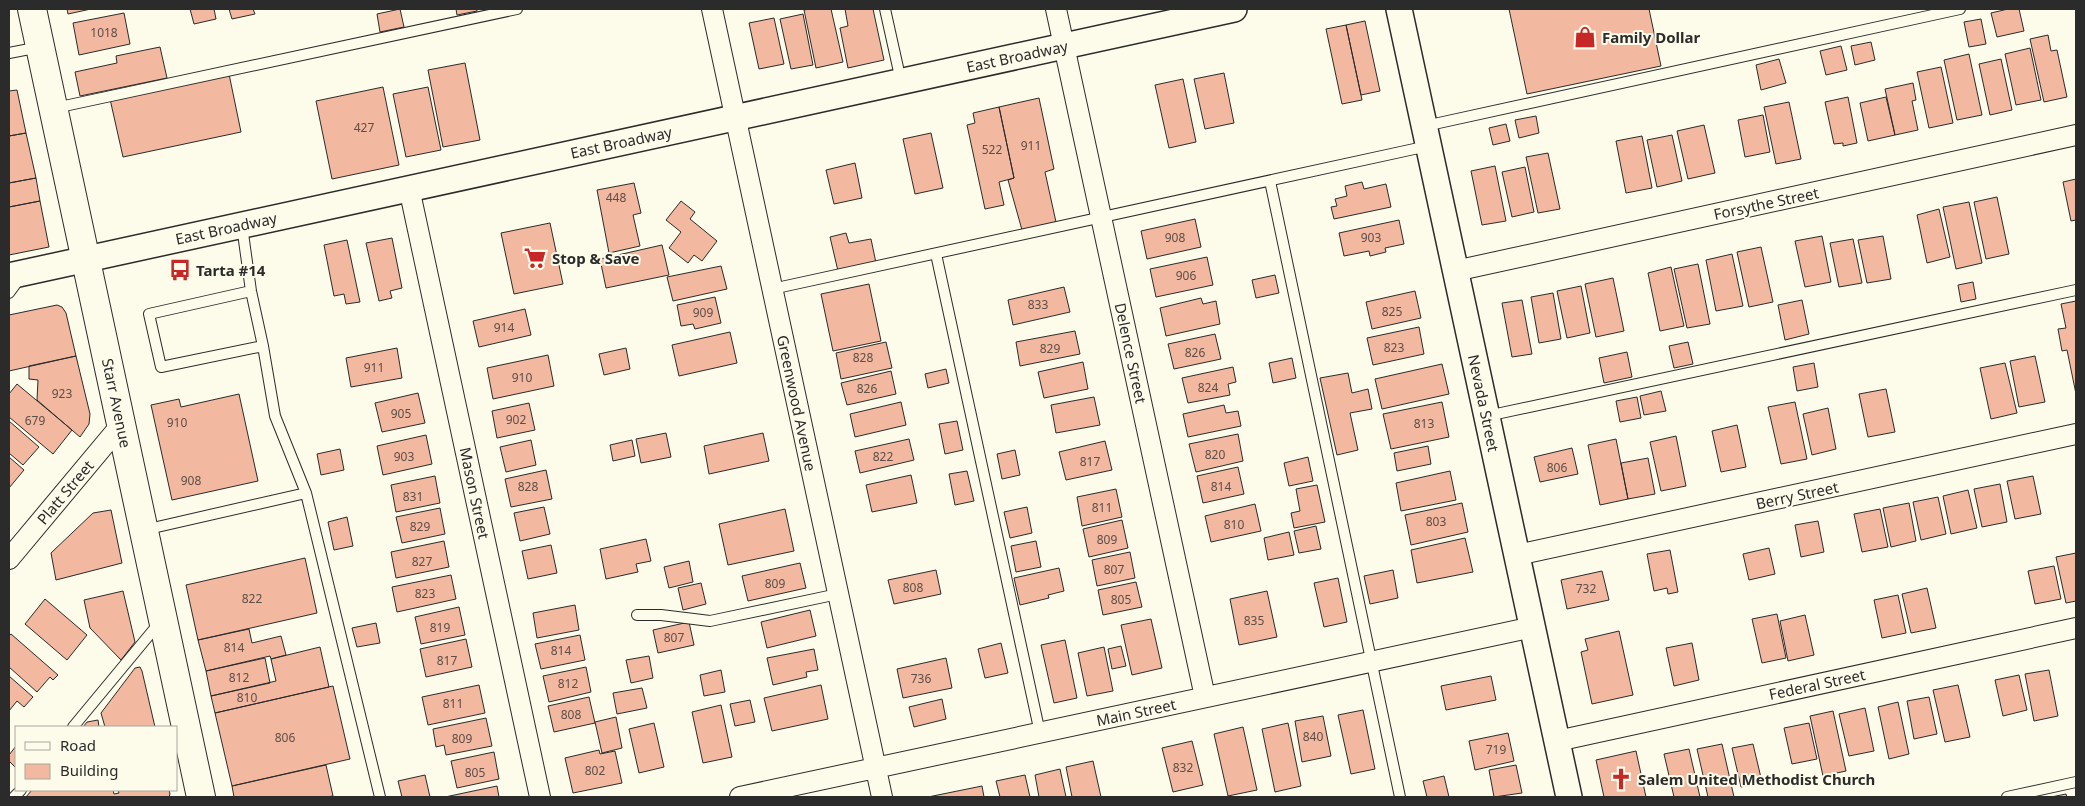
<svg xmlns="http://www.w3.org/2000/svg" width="2085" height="806" viewBox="0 0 2085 806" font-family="'Noto Sans',sans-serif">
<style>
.building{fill:#f2b8a0;stroke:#2b2b2b}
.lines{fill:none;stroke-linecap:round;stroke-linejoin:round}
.service-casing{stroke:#2b2b2b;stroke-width:12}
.minor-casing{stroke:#2b2b2b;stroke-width:22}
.tertiary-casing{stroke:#2b2b2b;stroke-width:28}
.secondary-casing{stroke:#2b2b2b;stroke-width:30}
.service{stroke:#fdfbea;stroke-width:10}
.minor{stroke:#fdfbea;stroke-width:20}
.tertiary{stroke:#fdfbea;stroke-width:25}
.secondary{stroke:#fdfbea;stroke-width:28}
.labels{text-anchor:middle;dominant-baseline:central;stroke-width:4;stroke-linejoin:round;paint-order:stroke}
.number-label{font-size:12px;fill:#5d4e48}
.poi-label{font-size:15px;font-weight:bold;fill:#2b2b2b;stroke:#fdfbea;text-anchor:start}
.street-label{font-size:15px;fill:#2b2b2b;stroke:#fdfbea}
</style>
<rect width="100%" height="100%" fill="#fdfbea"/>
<!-- building -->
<path class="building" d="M67,9h24l-23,5z
M190,9h24l2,10 -22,5z
M229,9h24l2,5 -23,5z
M400,9l4,18 -24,5 -3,-18z
M456,9h21v2l-20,4z
M810,9h21l12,53 -27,6 -12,-58z
M845,9h28l11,51 -36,8 -8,-40 8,-2z
M1509,9h140l12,57 -134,28z
M2008,9h11l5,22 -27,6 -6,-24z
M124,13l6,31 -51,11 -6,-32z
M803,14l10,51 -22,4 -11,-50z
M774,18l10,46 -25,5 -10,-46z
M1981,19l5,25 -17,3 -5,-25z
M1365,21l15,70 -19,4 -15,-70z
M1346,25l16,75 -20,4 -16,-75z
M2048,35l3,16 6,-1 10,47 -23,5 -14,-63z
M1871,42l4,18 -20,5 -4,-19z
M1841,46l6,24 -21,5 -6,-24z
M160,47l7,31 -87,18 -5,-24 42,-9 -1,-7z
M2030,48l11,52 -25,5 -11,-51z
M1969,54l13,61 -25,5 -13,-60z
M1779,59l7,24 -25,7 -5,-25z
M2001,59l11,51 -22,5 -11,-51z
M465,63l15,77 -37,7 -15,-77z
M1941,67l12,56 -24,5 -12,-56z
M1224,73l10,50 -29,6 -11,-50z
M229,74l12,58 -118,25 -13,-58z
M1183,79l13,63 -27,6 -14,-63z
M1913,83l3,17 -4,1 6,29 -23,5 -10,-46z
M383,87l16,78 -67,14 -16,-78z
M428,87l13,63 -35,7 -13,-63z
M17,90l9,43 -17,3v-45z
M1848,97l9,46 -14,3v-3l-9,1 -9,-42z
M1886,97l9,38 -27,6 -8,-38z
M1039,98l15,71 -9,3 11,50 -34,8 -14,-50 6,-2 -15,-71z
M1789,102l12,57 -25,5 -12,-57z
M999,107l15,71 -15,4 5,23 -19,4 -18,-84 8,-2 -2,-10z
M1763,115l7,37 -25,5 -7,-37z
M1536,116l3,17 -20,5 -4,-18z
M1506,124l4,17 -17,4 -4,-17z
M1704,125l11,48 -27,6 -11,-48z
M26,133l10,45 -27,5v-47z
M931,133l12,55 -28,6 -12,-55z
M1672,135l10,46 -25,6 -10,-47z
M1642,136l10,52 -26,5 -10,-52z
M1548,153l12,56 -22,4 -12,-56z
M855,163l7,35 -28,6 -8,-34z
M1495,166l11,55 -24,4 -11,-54z
M1525,167l9,45 -22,5 -10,-45z
M36,178l4,23 -31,6v-24z
M2076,179v41l-5,1 -8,-39z
M1362,182l2,7 22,-5 5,23 -57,12 -3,-12 6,-1 -2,-7 12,-3 -2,-10z
M634,183l7,30 -8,2 7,31 -31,7 -12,-63z
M1997,197l12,57 -23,5 -12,-57z
M40,201l9,46 -40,8v-48z
M681,201l14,11 -5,7 27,22 -15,20 -8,-6 -6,8 -19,-15 12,-16 -15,-12z
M1969,202l13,61 -26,6 -13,-62z
M1939,209l11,48 -23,6 -10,-48z
M1195,219l6,28 -54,12 -6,-28z
M1399,220l5,24 -19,4 1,4 -16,4 -1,-5 -25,5 -5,-23z
M550,223l13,61 -49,10 -13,-61z
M846,233l3,10 22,-4 5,24 -38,8 -8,-34z
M1822,236l9,46 -26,5 -10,-46z
M1883,236l8,43 -24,4 -9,-43z
M392,238l10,50 -12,3 2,7 -13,3 -13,-58z
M1853,239l9,44 -23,4 -9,-44z
M347,240l13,62 -14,2 -2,-10 -10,2 -10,-51z
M662,245l7,30 -63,13 -6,-29z
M1761,247l12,55 -24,5 -12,-55z
M1732,254l11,52 -27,5 -10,-51z
M1207,257l6,28 -57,12 -6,-28z
M1698,264l12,60 -23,4 -13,-59z
M721,266l6,23 -54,12 -6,-24z
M1671,267l13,59 -24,5 -12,-58z
M1275,275l4,18 -23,5 -4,-18z
M1613,278l11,53 -28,6 -11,-53z
M1973,282l3,17 -15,3 -3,-17z
M869,284l12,57 -48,10 -12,-57z
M1581,286l9,47 -23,5 -10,-47z
M1064,287l6,25 -57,13 -5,-25z
M1415,291l6,27 -49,11 -6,-27z
M1553,293l8,46 -22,4 -8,-46z
M715,297l6,26 -26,6 -2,-5 -12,2 -4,-21z
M1201,298l2,6 13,-3 4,23 -54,12 -6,-28z
M1522,300l10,54 -20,3 -10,-54z
M1802,300l7,34 -24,6 -7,-35z
M2076,301v93l-9,-44 -5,1 -4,-22 8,-1 -5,-24z
M57,305l5,2 4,6 10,43 -67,15v-56z
M525,309l6,26 -52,12 -6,-26z
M1419,327l5,27 -51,11 -6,-27z
M1075,331l5,23 -60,12 -4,-24z
M730,332l7,31 -58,13 -7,-31z
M1215,334l6,25 -47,10 -6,-25z
M886,342l6,26 -51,11 -5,-26z
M1688,342l5,22 -19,4 -5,-22z
M397,348l5,30 -51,9 -5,-29z
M626,348l4,21 -26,6 -5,-21z
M1627,352l5,25 -28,6 -5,-25z
M548,355l6,31 -61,13 -6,-31z
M76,356l14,58 -1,10 -9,13 -43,-37 1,-20 -9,-1v-13z
M2035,356l10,46 -26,5 -9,-46z
M1292,358l4,20 -23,5 -4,-20z
M1083,362l5,27 -44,9 -6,-26z
M1814,363l4,24 -21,4 -4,-24z
M2005,363l12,50 -26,6 -11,-51z
M1442,364l7,30 -67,15 -7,-30z
M1233,367l3,15 -8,2 2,11 -42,8 -6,-25z
M946,369l3,14 -21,5 -3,-14z
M891,371l5,23 -49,11 -6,-22z
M1348,373l4,20 16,-4 4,20 -22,4 8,37 -21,5 -17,-77z
M17,384l55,46 -19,24 -44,-37v-23z
M1886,389l9,43 -27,5 -9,-43z
M1661,391l5,20 -22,4 -4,-19z
M418,393l7,30 -43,9 -7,-29z
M239,394l19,87 -86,19 -21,-95 28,-6 2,8z
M1094,397l6,28 -44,8 -5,-28z
M1637,397l4,21 -21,4 -4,-21z
M901,402l5,23 -51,12 -5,-23z
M1442,402l7,35 -58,12 -8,-35z
M1795,402l12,57 -26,5 -13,-57z
M529,403l6,27 -38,8 -5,-27z
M1224,405l2,8 12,-2 3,15 -53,11 -5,-23z
M1828,408l8,41 -24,6 -9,-41z
M9,421l30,26 -16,18 -14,-12z
M957,421l6,29 -18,4 -6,-30z
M1737,425l9,42 -25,5 -9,-41z
M666,433l5,24 -30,6 -5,-24z
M763,433l6,28 -60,13 -5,-28z
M1238,434l5,27 -47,11 -7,-28z
M426,435l6,29 -49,11 -6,-29z
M1676,436l10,50 -25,5 -11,-49z
M909,439l5,21 -54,13 -5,-22z
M1616,439l12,60 -28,6 -12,-60z
M531,440l5,25 -30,7 -6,-25z
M632,440l3,16 -22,5 -3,-16z
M1105,441l7,29 -46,10 -7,-28z
M1428,446l3,18 -34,7 -3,-18z
M1572,448l6,26 -38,8 -6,-25z
M340,449l4,21 -23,5 -4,-21z
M1015,450l5,25 -18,4 -5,-25z
M9,457l15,13 -15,18z
M1308,457l5,24 -24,5 -5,-23z
M1648,458l7,36 -27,5 -7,-36z
M1238,467l6,27 -41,9 -6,-27z
M546,470l6,29 -41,8 -6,-28z
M967,471l7,30 -19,4 -6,-31z
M1450,471l6,29 -55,11 -5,-28z
M911,475l6,28 -45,9 -6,-27z
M435,476l5,27 -44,9 -5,-27z
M2033,476l8,38 -26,5 -8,-38z
M2000,484l7,38 -25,5 -8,-38z
M1317,485l8,37 -31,6 -3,-15 9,-2 -4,-22z
M1116,489l6,28 -40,9 -5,-29z
M1968,490l9,38 -26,6 -8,-38z
M1938,497l8,37 -25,6 -8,-38z
M1462,503l6,29 -57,13 -6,-30z
M1909,503l7,38 -25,6 -8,-39z
M1255,504l6,27 -50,11 -6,-26z
M544,507l6,27 -30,7 -6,-28z
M1027,507l5,26 -22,5 -6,-26z
M440,508l5,26 -43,9 -6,-26z
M785,509l9,42 -66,14 -9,-41z
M1880,509l8,38 -26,5 -8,-38z
M111,510l11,53 -66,17 -5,-27 42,-40z
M347,517l6,29 -19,4 -6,-28z
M1122,520l6,28 -39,9 -6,-28z
M1818,521l6,31 -23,5 -6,-32z
M1316,526l5,23 -22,4 -5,-22z
M1289,532l5,23 -26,5 -4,-22z
M1465,538l8,34 -56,11 -6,-33z
M646,539l5,22 -15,3 2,8 -32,7 -6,-30z
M444,541l5,26 -53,11 -5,-26z
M1036,541l5,26 -25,5 -5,-26z
M551,545l6,28 -29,6 -6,-28z
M1769,548l6,26 -26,6 -6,-26z
M1670,550l8,42 -10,2 -1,-6 -13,3 -7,-37z
M1130,552l5,26 -38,8 -5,-26z
M2076,553v48l-10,2 -10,-46z
M305,558l12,55 -119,27 -12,-55z
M689,561l4,21 -24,6 -5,-21z
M800,563l6,25 -58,13 -6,-25z
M2054,566l7,33 -26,5 -7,-33z
M1059,568l5,23 -16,4 1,3 -29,7 -6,-27z
M936,570l5,24 -47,10 -6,-24z
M1393,570l5,28 -28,6 -6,-28z
M1602,571l7,29 -42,9 -6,-29z
M451,575l5,24 -59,13 -5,-25z
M1338,578l9,44 -23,5 -10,-44z
M1136,582l6,25 -39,8 -5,-25z
M701,583l5,21 -23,6 -5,-22z
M1927,588l9,40 -25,5 -9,-39z
M123,591l12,51 -14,18 -31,-32 -6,-28z
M1267,591l10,46 -38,8 -9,-46z
M1898,595l8,38 -24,5 -8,-38z
M45,599l42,36 -20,25 -42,-36z
M575,605l4,25 -42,8 -4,-25z
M459,607l6,28 -44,9 -6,-27z
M810,610l6,26 -49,12 -6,-26z
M1777,614l9,44 -24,5 -10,-44z
M1805,615l9,40 -26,6 -8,-40z
M1151,619l11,49 -30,7 -11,-50z
M689,622l5,23 -36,8 -5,-23z
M376,623l4,20 -23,4 -5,-19z
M249,629l3,14 29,-7 5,19 -15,4 -1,-3 -64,15 -8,-31z
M1619,631l14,64 -41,9 -11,-52 7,-2 -3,-11z
M11,634l47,41 -5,5 -3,-3 -13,15 -28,-25v-31z
M580,635l5,25 -44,9 -6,-25z
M466,639l6,28 -46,10 -6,-28z
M1065,640l12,58 -23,5 -13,-58z
M1001,643l7,30 -23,5 -7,-29z
M1692,643l7,37 -25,6 -8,-38z
M1121,646l5,20 -14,3 -4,-20z
M320,647l9,40 -114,26 -4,-17 65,-15 -5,-22z
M1104,647l9,44 -26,5 -9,-43z
M814,649l4,21 -12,2 1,5 -34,8 -6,-27z
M649,656l4,22 -22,5 -5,-23z
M265,658l5,25 -59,13 -5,-25z
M946,658l6,30 -49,10 -6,-29z
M140,667l2,4 13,56h-50l-4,-14 34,-45z
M586,667l5,25 -42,10 -6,-26z
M721,670l4,22 -21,4 -4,-21z
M2049,670l9,46 -24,5 -9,-47z
M2019,675l8,35 -24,6 -8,-36z
M9,676l24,21 -9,10 -7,-6 -8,10z
M1491,676l5,24 -50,10 -5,-24z
M479,685l6,28 -57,12 -6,-28z
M821,685l7,34 -56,12 -8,-33z
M1958,685l12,52 -25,5 -12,-52z
M333,686l17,73 -118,27 -17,-73z
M642,688l5,20 -30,6 -4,-21z
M589,697l6,26 -41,9 -6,-26z
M1929,697l8,37 -23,5 -7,-38z
M942,699l4,20 -32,8 -5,-20z
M750,700l5,22 -20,4 -5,-22z
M1898,702l11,52 -20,5 -11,-52z
M721,705l11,52 -29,6 -11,-51z
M1865,708l9,43 -25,5 -10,-42z
M1363,710l12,59 -24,5 -13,-59z
M1833,711l13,60 -23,5 -13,-60z
M1323,716l8,40 -29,6 -7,-41z
M616,717l6,31 -20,5 -7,-31z
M486,718l6,28 -46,9 -2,-10 -8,2 -3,-18z
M98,720l1,7h-16l4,-5z
M654,723l10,44 -25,6 -10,-44z
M1288,723l13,63 -26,6 -13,-63z
M1809,723l8,36 -25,5 -8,-36z
M1243,727l14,63 -29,6 -14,-62z
M1508,733l6,28 -39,9 -6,-29z
M1192,741l11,44 -30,7 -11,-44z
M1722,744l12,53h-26l-11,-48z
M1753,744l9,38 -21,5 -9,-39z
M16,746v22l-7,-7v-6z
M1689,749l11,48h-26l-10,-43z
M599,750l1,4 15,-3 7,32 -49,10 -8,-35z
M1636,751l10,46h-42l-8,-37z
M494,752l5,27 -42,9 -6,-27z
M1093,761l8,36h-29l-6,-30z
M326,765l7,31 -7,1h-92l-2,-11z
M1516,765l6,28 -28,4 -5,-27z
M1060,769l6,28h-27l-4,-22z
M425,775l5,22h-28l-4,-16z
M1025,775l5,22h-30l-4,-16z
M1444,776l5,21h-22l-4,-16z
M497,786l2,11h-54z
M982,786l2,11h-56z
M32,790h81l1,4 5,-1 -1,-3h51l1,4 -1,3h-143z
M2066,794l1,3h-16z"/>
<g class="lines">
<!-- service casing -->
<g class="service-casing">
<path id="service" d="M885,9l16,72
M9,53l31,-6
M55,108l462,-99
M1425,126l535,-117
M1270,181l130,616
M242,226l9,65 12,55 12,70 31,77 74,304
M936,254l104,479
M772,289l656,-143
M251,291l-102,23 12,53 102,-21
M9,293l11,-15
M1487,416l589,-126
M144,530l162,-37
M637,615h24l49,6 128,-27
M73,727l87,-105
M14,797l7,-7
M2007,797l69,-15"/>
</g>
<!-- minor casing -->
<g class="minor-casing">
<path id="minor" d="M712,9l170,788
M1056,9l149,688
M409,188l131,609
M1455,271l621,-136
M1517,555l559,-121
M9,559l112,-134
M1557,741l519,-113
M740,797l793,-170"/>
</g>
<!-- tertiary casing -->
<g class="tertiary-casing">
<path id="tertiary" d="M1399,9l170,788
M9,276l1225,-267"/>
</g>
<!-- secondary casing -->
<g class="secondary-casing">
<path id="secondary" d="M32,9l169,788"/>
</g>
<!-- service -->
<use href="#service" class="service"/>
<!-- minor -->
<use href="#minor" class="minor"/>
<!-- tertiary -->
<use href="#tertiary" class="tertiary"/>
<!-- secondary -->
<use href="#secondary" class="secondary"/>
</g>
<!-- icons -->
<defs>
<g id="shop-bare" transform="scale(1.725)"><path d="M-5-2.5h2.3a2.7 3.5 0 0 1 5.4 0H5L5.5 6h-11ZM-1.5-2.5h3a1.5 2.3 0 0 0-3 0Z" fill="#c62828" stroke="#fdfbea" stroke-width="2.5" paint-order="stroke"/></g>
<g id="supermarket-bare" transform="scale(1.725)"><path d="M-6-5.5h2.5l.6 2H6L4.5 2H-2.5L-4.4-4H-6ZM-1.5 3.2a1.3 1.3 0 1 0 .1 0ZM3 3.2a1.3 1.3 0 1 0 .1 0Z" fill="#c62828" stroke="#fdfbea" stroke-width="2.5" paint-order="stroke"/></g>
<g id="bus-bare" transform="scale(1.725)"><path d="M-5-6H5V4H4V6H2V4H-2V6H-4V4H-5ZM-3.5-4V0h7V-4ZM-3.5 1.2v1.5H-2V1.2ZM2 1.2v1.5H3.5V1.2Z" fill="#c62828" stroke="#fdfbea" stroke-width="2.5" paint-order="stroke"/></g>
<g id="church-bare" transform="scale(1.725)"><path d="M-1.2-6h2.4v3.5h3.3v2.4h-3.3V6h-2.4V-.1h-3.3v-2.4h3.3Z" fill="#c62828" stroke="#fdfbea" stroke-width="2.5" paint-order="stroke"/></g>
</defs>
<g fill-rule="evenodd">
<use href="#shop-bare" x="1585" y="37"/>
<use href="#supermarket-bare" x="535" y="258"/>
<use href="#bus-bare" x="180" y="270"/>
<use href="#church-bare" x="1621" y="779"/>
</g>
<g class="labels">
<!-- number labels -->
<g class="number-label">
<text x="104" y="32">1018</text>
<text x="364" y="127">427</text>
<text x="1031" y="145">911</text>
<text x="992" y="149">522</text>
<text x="616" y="197">448</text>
<text x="1175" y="237">908</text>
<text x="1371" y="237">903</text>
<text x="1186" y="275">906</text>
<text x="1038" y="304">833</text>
<text x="1392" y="311">825</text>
<text x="703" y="312">909</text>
<text x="504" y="327">914</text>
<text x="1394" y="347">823</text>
<text x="1050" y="348">829</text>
<text x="1195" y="352">826</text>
<text x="863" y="357">828</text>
<text x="374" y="367">911</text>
<text x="522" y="377">910</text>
<text x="1208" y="387">824</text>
<text x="867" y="388">826</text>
<text x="62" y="393">923</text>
<text x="401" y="413">905</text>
<text x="516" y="419">902</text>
<text x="35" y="420">679</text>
<text x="177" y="422">910</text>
<text x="1424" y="423">813</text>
<text x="1215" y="454">820</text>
<text x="404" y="456">903</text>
<text x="883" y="456">822</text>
<text x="1090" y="461">817</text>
<text x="1557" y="467">806</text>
<text x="191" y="480">908</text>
<text x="528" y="486">828</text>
<text x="1221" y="486">814</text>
<text x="413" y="496">831</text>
<text x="1102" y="507">811</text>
<text x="1436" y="521">803</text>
<text x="1234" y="524">810</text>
<text x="420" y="526">829</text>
<text x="1107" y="539">809</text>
<text x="422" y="561">827</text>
<text x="1114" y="569">807</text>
<text x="775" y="583">809</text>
<text x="913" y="587">808</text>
<text x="1586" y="588">732</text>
<text x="425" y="593">823</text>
<text x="252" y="598">822</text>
<text x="1121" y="599">805</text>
<text x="1254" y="620">835</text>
<text x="440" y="627">819</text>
<text x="674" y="637">807</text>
<text x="234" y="647">814</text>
<text x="561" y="650">814</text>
<text x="447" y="660">817</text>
<text x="239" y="677">812</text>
<text x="921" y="678">736</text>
<text x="568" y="683">812</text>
<text x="247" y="697">810</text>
<text x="453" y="703">811</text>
<text x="571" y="714">808</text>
<text x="1313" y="736">840</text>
<text x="285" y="737">806</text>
<text x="462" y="738">809</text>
<text x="1496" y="749">719</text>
<text x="1183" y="767">832</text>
<text x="595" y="770">802</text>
<text x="475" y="772">805</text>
</g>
<!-- poi labels -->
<g class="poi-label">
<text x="1602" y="37">Family Dollar</text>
<text x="552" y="258">Stop &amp; Save</text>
<text x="196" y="270">Tarta #14</text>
<text x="1638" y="779">Salem United Methodist Church</text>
</g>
<!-- street labels -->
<g class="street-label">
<text transform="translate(1017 56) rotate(-12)">East Broadway</text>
<text transform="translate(621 142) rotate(-12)">East Broadway</text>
<text transform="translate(1766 203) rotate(-12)">Forsythe Street</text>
<text transform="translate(226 228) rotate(-12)">East Broadway</text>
<text transform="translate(1131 353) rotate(78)">Delence Street</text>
<text transform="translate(117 403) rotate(78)">Starr Avenue</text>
<text transform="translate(797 403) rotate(78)">Greenwood Avenue</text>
<text transform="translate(1484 403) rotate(78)">Nevada Street</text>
<text transform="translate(65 492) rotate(-50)">Platt Street</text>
<text transform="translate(475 493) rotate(78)">Mason Street</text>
<text transform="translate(1797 495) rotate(-12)">Berry Street</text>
<text transform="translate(1817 684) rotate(-12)">Federal Street</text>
<text transform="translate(1136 712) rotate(-12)">Main Street</text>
</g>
</g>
<!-- border -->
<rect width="2085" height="806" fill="none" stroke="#2b2b2b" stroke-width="20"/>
<!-- legend -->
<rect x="15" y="726" width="162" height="65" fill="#fdfbea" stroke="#a9a89e"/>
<rect x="25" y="742" width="25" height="8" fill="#fdfbea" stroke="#a9a89e"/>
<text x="60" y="751" font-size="15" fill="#2b2b2b">Road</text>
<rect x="25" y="764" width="25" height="15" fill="#f2b8a0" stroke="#a9a89e"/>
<text x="60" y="776" font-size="15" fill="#2b2b2b">Building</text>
</svg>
